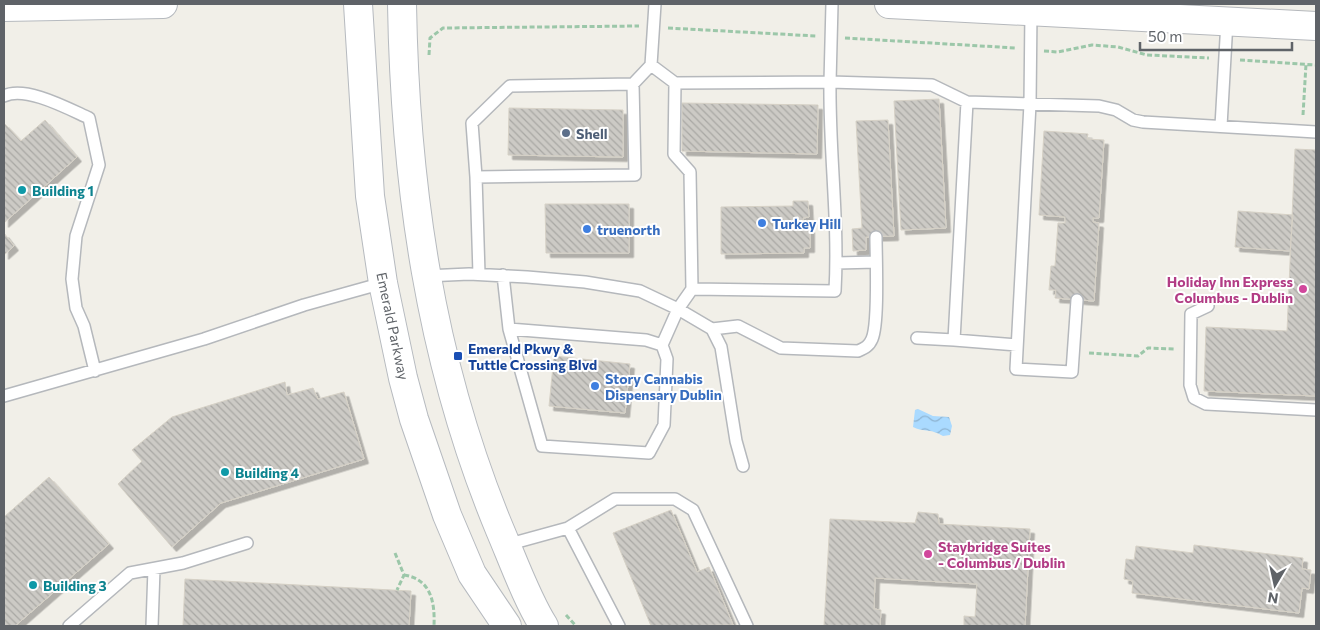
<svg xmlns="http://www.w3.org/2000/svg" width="1320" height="630" viewBox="0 0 1320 630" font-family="Commissioner,sans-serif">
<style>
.water{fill:url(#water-waves)}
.building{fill:url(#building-back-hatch);stroke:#d6d1c6;filter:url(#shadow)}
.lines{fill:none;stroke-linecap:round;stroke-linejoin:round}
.service-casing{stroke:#b5b8bc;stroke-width:14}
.tertiary-casing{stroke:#b5b8bc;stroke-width:30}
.secondary-casing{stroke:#b6babf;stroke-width:30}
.path{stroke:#9cc7a9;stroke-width:3;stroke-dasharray:5 2.5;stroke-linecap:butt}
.service{stroke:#fff;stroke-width:11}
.tertiary{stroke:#fff;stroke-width:28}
.secondary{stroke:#fff;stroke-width:28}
.service-dot{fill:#5c6f8a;stroke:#fff;stroke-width:2}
.culture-dot{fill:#0f9aa8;stroke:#fff;stroke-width:2}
.shop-dot{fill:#3f7fe0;stroke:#fff;stroke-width:2}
.hotel-dot{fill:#d1479c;stroke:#fff;stroke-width:2}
.transit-dot{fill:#1a4fb4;stroke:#fff;stroke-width:2}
.labels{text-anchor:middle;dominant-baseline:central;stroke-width:4;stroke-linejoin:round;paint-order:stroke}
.service-label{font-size:14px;font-weight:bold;fill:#4e5e75;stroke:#fff;text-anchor:start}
.culture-label{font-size:14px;font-weight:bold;fill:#0d838f;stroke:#fff;text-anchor:start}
.shop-label{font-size:14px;font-weight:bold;fill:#366cbe;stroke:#fff;text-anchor:start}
.hotel-label{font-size:14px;font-weight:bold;fill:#b23c85;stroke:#fff;text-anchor:end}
.street-label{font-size:14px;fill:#5f6368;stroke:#fff}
.transit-label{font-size:14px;font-weight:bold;fill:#164399;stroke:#fff;text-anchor:start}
</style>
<defs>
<pattern id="water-waves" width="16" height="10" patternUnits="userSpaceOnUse" patternTransform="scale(1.25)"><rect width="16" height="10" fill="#aadaff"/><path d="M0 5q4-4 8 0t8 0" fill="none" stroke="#8eb4d2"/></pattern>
<pattern id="building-back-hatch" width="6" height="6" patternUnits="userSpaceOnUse" patternTransform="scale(1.25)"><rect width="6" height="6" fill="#cccac5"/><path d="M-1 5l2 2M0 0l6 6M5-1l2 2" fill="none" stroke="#a9a8a4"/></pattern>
<filter id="shadow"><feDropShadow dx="4.5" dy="4.5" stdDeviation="0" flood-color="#0004"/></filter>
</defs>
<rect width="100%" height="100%" fill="#f1efe8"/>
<!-- water -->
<path class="water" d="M918,409l15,7 16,1 3,9 -2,9 -7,1c-13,-8 -21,-4 -30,-9l2,-17z"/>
<!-- building -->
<path class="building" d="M939,99l7,129 -45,2 -7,-129z
M682,103l136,2 -1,49 -135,-3z
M509,108l114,2v47l-115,-2z
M45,120l32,37 -73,66v-100l17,18z
M888,120l6,116 -28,1v13l-13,1 -1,-22 10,-1 -6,-107z
M1044,131l44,3 -1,5 17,1 -5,78h-6v4l6,1 -5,78 -39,-3 1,-8h-7l2,-24h4l3,-43h7v-6l-26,-2z
M1295,149l21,1v246l-112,-5 2,-64 81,4z
M793,201h15l1,16 -6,1 1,11 6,-1v20h-6v5l-83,1v-47l72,-1z
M545,204h84v49h-83z
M1238,211l55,4 -3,36 -55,-4z
M4,233l10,13 -10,9z
M554,356l76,8 -5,49 -76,-7z
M285,382l2,13 26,-7 5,11 26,-7 20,67 -143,44 -49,44 -54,-63 24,-23 -10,-11 40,-33z
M49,477l60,67 -94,82h-11v-109z
M671,510l26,62 12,-5 24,58 -82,1 -38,-93z
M918,512l20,2 1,10 91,5 -5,97h-61v-10l11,1 2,-33 -102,-6 -1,31 7,1 -1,16h-56l6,-107 85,4z
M1194,545l109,13 -1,11 9,1 -2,19 -7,-1 -3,25 -167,-20 1,-12 -9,-2 2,-20 8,1 2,-14 57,7z
M185,579l226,12 -2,35h-226z"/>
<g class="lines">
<!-- service casing -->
<g class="service-casing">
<path id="service" d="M832,4l-2,78 102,3 35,17 132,4 17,4 17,10 10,2 173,10
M1031,11l-1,93 -14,265 56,3 5,-72
M651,65l24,18 155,-1c-1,70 9,139 5,209l-143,-2
M633,84l-123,2 -38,37 4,54 159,-2 -2,-91 18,-19 4,-61
M4,96c21,-11 65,13 85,22l10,47 -23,71 -4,43 4,29 8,18 11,45
M1221,126l6,-105
M476,177l3,97
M837,263l39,-1
M503,275l6,54 33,117 107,7 15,-28 3,-66 -5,-14 -16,-5 -137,-11
M426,276l43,-2 58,3 58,5 55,9 38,18 34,20 9,18 15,94 7,25
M1208,306l-17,8 -1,71 4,13 12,6 110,6
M712,329l26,-3 43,22 77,3c7,-3 11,-5 14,-12 7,-16 4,-81 4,-102
M917,338l37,2 13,-238
M954,340l63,5
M662,345l16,-36 14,-20 -2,-117 -16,-18 1,-71
M4,396l200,-57 100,-34 79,-22
M568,528l51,98
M506,545l62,-17 47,-29h60l18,11 54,116
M69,626l61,-53 53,-10 64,-20
M152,626l2,-57"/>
</g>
<!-- tertiary casing -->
<g class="tertiary-casing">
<path id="tertiary" d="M889,4l427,22"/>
</g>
<!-- secondary casing -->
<g class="secondary-casing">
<path id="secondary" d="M358,4l12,192 13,87 20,95 11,41 33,96 25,59 35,52
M402,4c3,180 28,358 98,526 12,28 28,72 44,96
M4,7l159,-3"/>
</g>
<!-- path -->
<path class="path" d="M668,28l148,8
M845,38l171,10
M1044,51l14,1 34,-7 26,2 29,8 62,3
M429,55l1,-17 13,-10 196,-2
M1240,60l76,5
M1303,115l3,-51
M1089,353l49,3 10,-8 27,1
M395,553l9,22 -7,15
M404,575c27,4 31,27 30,51
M566,615l10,11"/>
<!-- service -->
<use href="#service" class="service"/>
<!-- tertiary -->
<use href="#tertiary" class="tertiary"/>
<!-- secondary -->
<use href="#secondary" class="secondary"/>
</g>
<!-- markers -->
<circle class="service-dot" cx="566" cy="133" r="5"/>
<g class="culture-dot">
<circle cx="22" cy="190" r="5"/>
<circle cx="225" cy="472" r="5"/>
<circle cx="33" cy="585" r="5"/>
</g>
<g class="shop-dot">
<circle cx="762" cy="223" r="5"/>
<circle cx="587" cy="229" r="5"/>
<circle cx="595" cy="386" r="5"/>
</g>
<g class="hotel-dot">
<circle cx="1303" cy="289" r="5"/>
<circle cx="928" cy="554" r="5"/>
</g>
<rect class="transit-dot" x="453" y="351" width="10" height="10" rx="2.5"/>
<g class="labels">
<!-- service labels -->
<g class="service-label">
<text x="576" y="133">Shell</text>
</g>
<!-- culture labels -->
<g class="culture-label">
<text x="32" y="190">Building 1</text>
<text x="235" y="472">Building 4</text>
<text x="43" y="585">Building 3</text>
</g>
<!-- shop labels -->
<g class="shop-label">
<text x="772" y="223">Turkey Hill</text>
<text x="597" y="229">truenorth</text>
<text x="605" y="378">Story Cannabis<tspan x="605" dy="16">Dispensary Dublin</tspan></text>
</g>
<!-- hotel labels -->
<g class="hotel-label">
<text x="1293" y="281">Holiday Inn Express<tspan x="1293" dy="16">Columbus - Dublin</tspan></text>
<text x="938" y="546" text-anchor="start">Staybridge Suites<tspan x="938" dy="16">- Columbus / Dublin</tspan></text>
</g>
<!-- street labels -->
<g class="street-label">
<text transform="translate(393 326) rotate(78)">Emerald Parkway</text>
</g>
<!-- transit labels -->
<g class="transit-label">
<text x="468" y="348">Emerald Pkwy &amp;<tspan x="468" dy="16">Tuttle Crossing Blvd</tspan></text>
</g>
</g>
<!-- border -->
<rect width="1320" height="630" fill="none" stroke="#5f6368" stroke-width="10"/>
<!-- north arrow -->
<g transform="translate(1275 585) rotate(189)" stroke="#ffffff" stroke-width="4" paint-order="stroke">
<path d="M0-4L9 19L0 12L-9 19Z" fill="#5f6368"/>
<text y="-8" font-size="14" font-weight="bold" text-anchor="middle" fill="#5f6368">N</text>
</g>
<!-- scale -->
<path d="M1140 42v8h152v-8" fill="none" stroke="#5f6368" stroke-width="2.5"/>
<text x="1148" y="42" font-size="15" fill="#5f6368" stroke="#ffffff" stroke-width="4" paint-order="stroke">50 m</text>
</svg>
